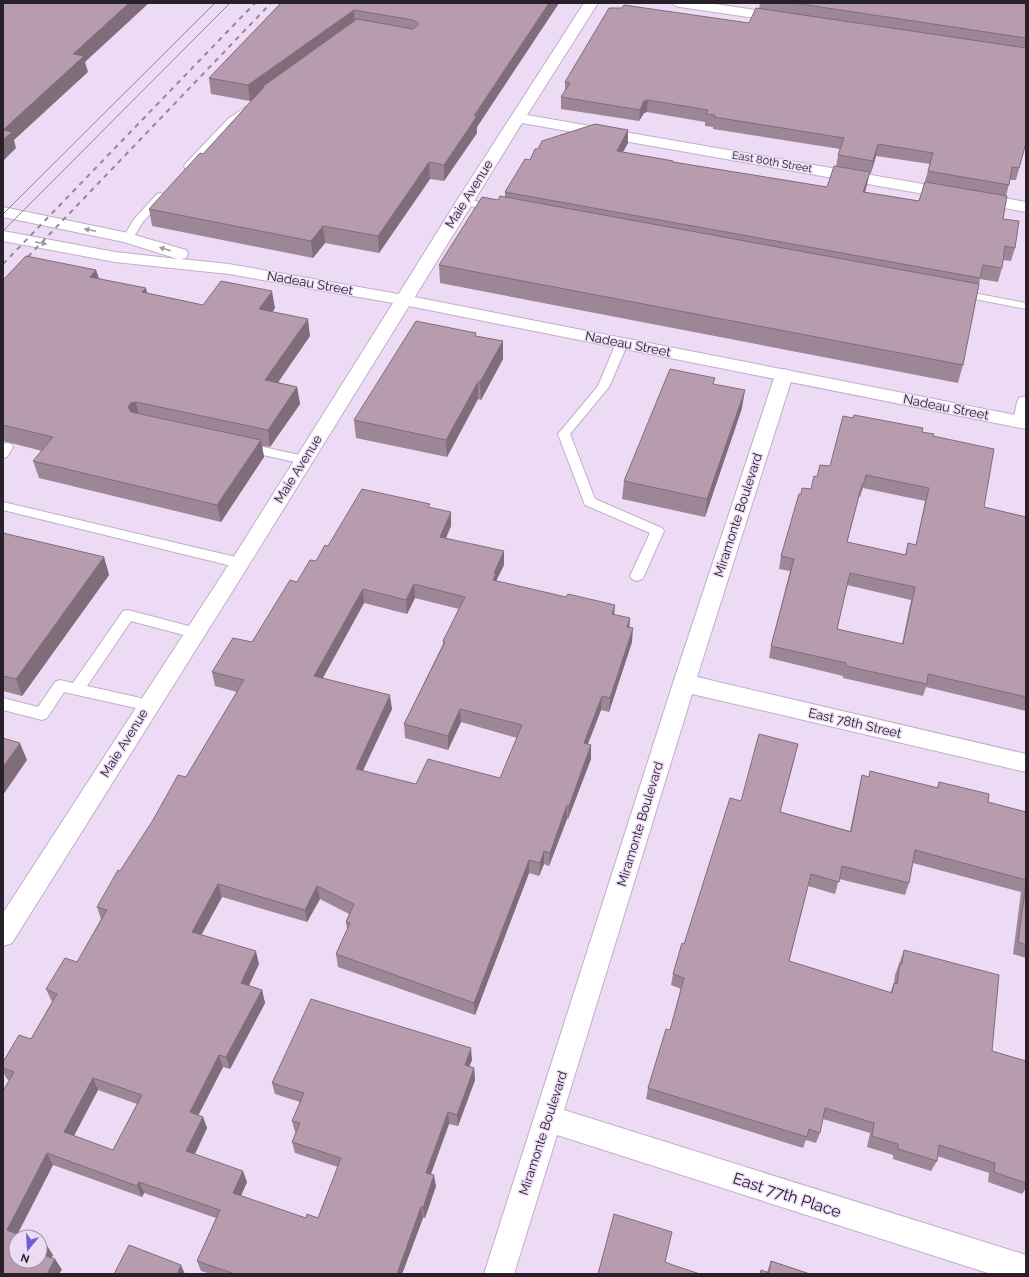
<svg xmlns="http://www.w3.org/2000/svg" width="1029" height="1277" viewBox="0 0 1029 1277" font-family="Raleway,sans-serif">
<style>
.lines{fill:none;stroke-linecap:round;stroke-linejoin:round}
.lane-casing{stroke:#c0aec8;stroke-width:2}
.street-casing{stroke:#c0aec8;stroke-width:2}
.secondary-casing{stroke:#c0aec8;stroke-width:2}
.lane{fill:#fff;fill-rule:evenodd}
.street{fill:#fff;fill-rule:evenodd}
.secondary{fill:#fff;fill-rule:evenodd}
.tram{stroke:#938699;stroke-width:1}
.rail{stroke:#938699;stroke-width:2;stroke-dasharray:5 5;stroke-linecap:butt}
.wall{fill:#9d8696;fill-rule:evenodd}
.shaded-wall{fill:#806d7a}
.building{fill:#b79caf;stroke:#806d7a;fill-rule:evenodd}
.oneway{fill:#9e9ba0}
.labels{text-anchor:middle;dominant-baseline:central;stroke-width:3;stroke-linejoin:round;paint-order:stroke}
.far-street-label{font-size:11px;fill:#28212b;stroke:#eddbf5}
.street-label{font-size:13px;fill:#28212b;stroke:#eddbf5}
.near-street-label{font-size:16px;fill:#28212b;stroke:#eddbf5}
</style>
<rect width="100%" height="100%" fill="#eddbf5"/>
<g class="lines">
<!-- lane casing -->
<g class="lane-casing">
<path id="lane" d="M252,103l3,1 2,2 -2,2 -20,14 -42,46h-8l-1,-2 1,-2 44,-46z
M161,193l5,3 -1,2 -23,25 -10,17h-8l-1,-2 11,-19 23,-25z
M464,199l33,6 5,3 -5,3 -37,-7 -1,-2 1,-2z
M958,290l68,13v6l-72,-14 -2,-2z
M622,340l4,1 2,2 -19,44 -39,47 25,65 67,29 2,3 -20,45 -2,3 -5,2 -5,-2 -2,-3 20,-43 -65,-28 -27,-71 40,-48 18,-43 2,-2z
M7,443l4,1 2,3 -6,10 -4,1v-14z
M245,443l59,13 4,1 2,3 -2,3 -4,1 -63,-14 -2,-3 2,-3z
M3,502l237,56 5,2 2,3 -2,3 -5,2 -237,-58z
M128,610l72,19 2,4 -2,4 -5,1 -64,-17 -44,65 67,15 2,4 -2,4 -5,2 -85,-19 -17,26 -5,2 -39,-10v-12l35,9 17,-25 5,-2 13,3 50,-72z"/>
</g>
<!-- street casing -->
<g class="street-casing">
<path id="street" d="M584,3h14l-71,112 499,87v10l-504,-89 -109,177 -3,4 -6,1 -6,-1 -3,-4 61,-98z
M673,3h35l75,11 5,1 2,3 -2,3 -5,1 -103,-15 -5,-1z
M784,369l7,2 2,4 -96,302 329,77v18l-334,-78 -128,416 462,145v19h-35l-434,-139 -43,139h-30l189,-591 102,-308 2,-4z
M1026,396v32l-10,-1 -3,-4 4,-21 2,-4z"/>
</g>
<!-- secondary casing -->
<g class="secondary-casing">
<path id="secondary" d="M3,207l125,26 58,17 2,4 -2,4 -5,1 48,5 175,31 622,122v12l-617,-123 -162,262 -235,375 -9,3v-33l230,-355 160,-255 -164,-29 -114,-12 -112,-21v-10l112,21 63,7 -54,-17 -121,-25z"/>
</g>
<!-- lane -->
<use href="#lane" class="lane"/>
<!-- street -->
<use href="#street" class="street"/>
<!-- secondary -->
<use href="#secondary" class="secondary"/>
<!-- tram -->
<path class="tram" d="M3,214l212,-211
M3,231l227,-228"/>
<!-- rail -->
<path class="rail" d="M3,264l252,-261
M21,264l250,-261"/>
</g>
<!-- wall -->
<path class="wall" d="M281,3h278l-82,124v6l-33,48 -14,-2 -51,74 -54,-10 -12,15 -161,-32 -3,-17 54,-55 49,-54 -2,1 -39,-7 -2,-16z
M760,3h266v140l-10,37h-6l-4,16 -3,23 12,29 -4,13 -8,-1 -1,8 -4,14 -18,-3 -17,86 -5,18 -518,-100 -1,-18 59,-65 7,-3v-5l33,-43 90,-19v13l-5,9 50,9v1l154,25 9,-21 2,-11 2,-6 -127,-20v-2l-8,-1v-4l-58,-10 -3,1 -5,8 -78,-12v-12l4,-7v-8l184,-59 10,-14zM876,156l54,8 -11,37 -54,-9 4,-19h2z
M96,270l3,8 48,15 56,12 72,3 -3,4 38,24 -32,46 19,5 3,17 -30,43 -8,-1 2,11 -43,65 -182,-44 -6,-17 9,-10 -39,-10v-161z
M476,336l27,5v18l-22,41 -3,-1 -31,58 -91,-19 -2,-18z
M742,408l-37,109 -83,-18 2,-18z
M922,432l11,4 51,71 42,10v194l-100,-24 -3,9 -80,-18v-2l-74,-18 2,-12 19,-75 -11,-2 2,-13 20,-62 10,-5 6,-12 13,-11zM863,488l62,13 -9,44 -8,-2 -3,12 -58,-13 12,-45h1zM847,585l64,15 -9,44 -65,-15z
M430,508l21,18 -5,12 58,27 -8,16 119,34 15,3 -1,9 3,15 -23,70 -8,-2 -13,34 3,15 -23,60h-1l-18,47 -5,-2 -5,12 -10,-3 -54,142 -137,-48 -2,-13 11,-25 -1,-7 3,-8 -29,-15 -13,23 -85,-25 -21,38 58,29 -10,22 13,4 3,13 -35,66 -7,-2 -25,48 5,2 4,11 -12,26 52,28 -6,14 65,22h12l20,-51 -43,-14 -3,-11 4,-10h-1l-3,-11 8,-19 -25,-8 -3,-11 200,-23 -3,6 5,2 1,12 -17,46 -9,-2 -18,50 5,12 -11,32h-2l-21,56h-191l-10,-3 -4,-10 19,-43 -72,-25 -2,4 -89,-32 -36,69 36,21 -2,3 4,1 7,11 -59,4 6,-194 -2,-1 -4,-7v-10l28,-23 21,-37 -6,-13 31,-27 24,-43 -4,-12 23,-36 66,-94 51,-85 -22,-6 -3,-14 40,-30 45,-60 19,-21 12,-15zM415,598l44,11 -16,32v3l-39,80 1,14 43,12 13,-28 56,16 -17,40 -84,6 -53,-13 29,-62 -69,-31 41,-75 43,11zM98,1090l39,14 -24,46 -39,-14z
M3,533l101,24 5,18 -87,121 -19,-5z
M795,757l-15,55 70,19 9,-43 3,-13 7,2 1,-6 67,17 2,-6 49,20 38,10v146l-13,-4 8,-62 -108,-29 -4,20 -4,12 -66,-16 -4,15 -27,-8 -19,75 101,32 4,-10 1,-8 9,-25 88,101 34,10v127l-4,6 -34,-12 1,-9 -52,-17v5l-6,10 -38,-12v-4l-26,-8 3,-14 -47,-14 -3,14 -4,10 -10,-3 -3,8 -157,-49 2,-11 22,-58 11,-41 -10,-4 2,-11 11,-30 57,-143z
M771,1261l39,13h-50l1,-4 6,2z"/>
<!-- shaded-wall -->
<path class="shaded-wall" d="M129,3h20l-64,59 3,10 -74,68 2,8 -13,13v-31l70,-76z
M549,3h10l-82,124v6l-33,48v-16l30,-49z
M354,10l1,16 -93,61v5l-12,9 -2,-16z
M648,100l-1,12 -3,1 -5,8 1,-11 4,-9z
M628,130v13l-12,21 1,-13z
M878,144l-2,12 -5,17 2,-12z
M429,162l1,17 -51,74 -1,-17z
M870,172l-3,13 -6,21 2,-14z
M323,226l2,17 -12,15 -2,-17z
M96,270l5,17 -11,-10z
M146,288l4,17 -8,-13z
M272,291l3,17 -13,19 -3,-18z
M308,319l2,17 -42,61 -3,-17z
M503,341v18l-22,41 -1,-18z
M478,382v17l-31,58 -1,-17z
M297,387l3,17 -30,43 -2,-17z
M745,390l-3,18 -37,109 2,-18z
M136,402l4,18 -7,4 -5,-17 3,-4z
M261,440l3,17 -43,65 -4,-17z
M451,512v14l-11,25v-14z
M504,551v14l-8,16 -2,13v-21z
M104,557l5,18 -87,121 -6,-17z
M414,584l1,14 -8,16 -1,-14z
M363,589l1,14 -48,87 -2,-14z
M615,605l-1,14 -2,-5z
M630,618l-1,14 -2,-5z
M633,628l-1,14 -23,70 1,-14z
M390,695l2,14 -35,73 -1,-13z
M602,696l-1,14 -18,46 1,-13z
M460,709l1,13 -13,28v-14z
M20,743l7,17 -24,35v-28z
M591,745v14l-23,60 1,-13z
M567,805v14l-18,47 1,-13z
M544,851v13l-5,12 1,-13z
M529,860v13l-54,142 -1,-12z
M218,884l4,13 -26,48 -4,-13z
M317,886l3,13 -13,23 -2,-12z
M256,951l3,13 -15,31 -3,-12z
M262,990l3,13 -35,66 -4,-12z
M471,1048l1,12 -7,17v-12z
M219,1055l4,12 -29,57 -4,-12z
M474,1068l1,12 -17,46 -1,-11z
M93,1078l5,12 -28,53 -6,-11z
M448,1112l1,12 -22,60 -1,-11z
M203,1117l4,11 -16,34 -5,-11z
M47,1153l6,12 -39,76 -7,-11z
M243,1171l4,11 -10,22 -4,-11z
M434,1175l2,11 -11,32 -2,-10z
M139,1182l5,11 -2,4 -5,-11z
M421,1207l2,11 -21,56h-5z
M46,1244l7,11 -5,10 -7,-11z
M55,1259l7,11 -3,4h-12z
M181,1265l4,9h-8z"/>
<!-- building -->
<path class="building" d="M3,3h126l-56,51 11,2 -81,74z
M281,3h268l-75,113h3l-33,49 -15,-3 -51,74 -55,-10 -12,15 -162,-32 51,-56 3,1 61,-67h-2l95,-68 56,10 5,-4v-2l-5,-3 -59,-10 -106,75 -39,-7z
M794,3h232v35z
M624,5l125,18 7,-15 270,40v95l-7,25 -7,-1 -3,18 -81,-14 5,-18 -55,-9 -5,17 -35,-6 6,-17 -130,-21 1,-2 -9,-1 2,-4 -60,-10 -4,1 -4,9 -79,-13 9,-14 -5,-1 44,-74h13z
M595,124l33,6 -11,21 56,10v1l154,25 7,-21 36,6 -7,20 56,9 6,-19 82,14 -4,23 16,2 -4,27 -10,-2 -3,22 -19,-3 -3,13 -475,-86 20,-33 5,1 5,-11h3l4,-8z
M3,130l9,2 -9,8z
M500,196l479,88 -16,81 -524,-100 43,-68 16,3z
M26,256l70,14 -6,7 56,11 -4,4 61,13 18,-24 51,10 -13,18 49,10 -43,61 32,7 -29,43 -132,-28 -5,1 -3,4 3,5 130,28 -44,65 -184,-44 20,-24 -50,-12v-145z
M416,321l60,12 -1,3 28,5 -23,41h-2l-32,58 -92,-20z
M670,369l45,9 -2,6 32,6 -38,109 -83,-18z
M854,415l69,13 -1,4 12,2 -1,2 61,13 -10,58 42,10v180l-98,-23 -1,10 -81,-18v-3l-75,-17 23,-87 -13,-3 18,-62h2l1,-6 9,1 3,-13 3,1 3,-12 10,1 13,-50 10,2zM866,475l63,13 -13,57 -8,-2 -2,12 -59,-13 15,-58 1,1zM850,573l65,14 -12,57 -66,-15z
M362,489l68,15 -2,3 23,5 -11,25 64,14 -10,22 2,1 -3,6 73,17 2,-3 47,11 -3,9 18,4 -3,9 6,1 -23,70 -8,-2 -18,47 7,2 -22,61 -2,-1 -17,48 -6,-2 -4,12 -11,-3 -55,143 -138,-49 14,-31 -4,-1 8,-18 -37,-18 -12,24 -87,-26 -26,48 64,19 -15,32 21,7 -36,67 -7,-2 -29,57 13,5 -17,34 57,20 -10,22 73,25 1,-4 11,4 23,-60 -49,-16 8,-19 -8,-2 12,-28 -32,-10 39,-84 160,49 -6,17 9,3 -17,47 -9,-3 -22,61 8,2 -11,33 -2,-1 -24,67h-162l-38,-13 23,-51 -81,-28 -2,4 -90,-33 -40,77 18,7h-9v24h24v-19l6,2 -5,10 14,5 -8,15h-44v-183l11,-19 -11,-4v-6l16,-27 12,4 26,-45 -11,-5 19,-31 12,4 30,-52 -10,-3 21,-37 2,1 33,-51 25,-45 8,2 58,-97 -32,-8 21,-34 19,4 38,-62 7,2 13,-22 6,1 9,-16 3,1zM414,584l51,13 -22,44 2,1 -41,82 44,12 12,-27 62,16 -22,53 -72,-19 -12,25 -60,-15 34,-74 -76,-19 49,-87 43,11zM93,1078l49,17 -29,55 -49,-18z
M3,533l101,24 -88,122 -13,-3z
M759,734l39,10 -18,68 71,20 11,-57 7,2 1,-6 68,17 1,-6 50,12 -1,8 38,10v68l-111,-30 -6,33 -67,-17 -3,16 -28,-8 -22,87 103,32 2,-10 3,1 3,-20h2l2,-14 95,25 -7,76 34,10v122l-32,-11 1,-9 -56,-18 -2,16 -39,-12v-5l-26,-8 2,-13 -49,-15 -5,25 -11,-4 -2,8 -159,-49 18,-59 4,1 14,-52 -11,-4 9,-31 2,1 46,-146 11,3z
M3,738l17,5 -17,24z
M1026,883v62l-8,-3z
M614,1214l58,18 -7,30 8,3 27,9h-102z
M129,1245l52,20 -4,9h-63z
M771,1261l39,13h-50l1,-4 8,3z"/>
<!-- one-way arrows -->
<defs><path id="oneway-solid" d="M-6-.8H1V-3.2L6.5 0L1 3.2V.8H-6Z"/></defs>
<g class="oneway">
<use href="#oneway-solid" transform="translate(90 230) rotate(-168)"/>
<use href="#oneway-solid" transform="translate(41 243) rotate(10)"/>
<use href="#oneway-solid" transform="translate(165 249) rotate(-163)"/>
</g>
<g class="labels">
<!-- far-street labels -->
<g class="far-street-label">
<text transform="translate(772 162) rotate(10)">East 80th Street</text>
</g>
<!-- street labels -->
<g class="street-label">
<text transform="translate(469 194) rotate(-58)">Maie Avenue</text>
<text transform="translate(310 283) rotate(10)">Nadeau Street</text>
<text transform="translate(628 344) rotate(11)">Nadeau Street</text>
<text transform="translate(946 407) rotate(11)">Nadeau Street</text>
<text transform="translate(298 469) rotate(-58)">Maie Avenue</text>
<text transform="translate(738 515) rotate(-72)">Miramonte Boulevard</text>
<text transform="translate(855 723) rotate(13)">East 78th Street</text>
<text transform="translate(124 743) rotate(-58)">Maie Avenue</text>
<text transform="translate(640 824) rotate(-73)">Miramonte Boulevard</text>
<text transform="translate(543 1133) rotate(-72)">Miramonte Boulevard</text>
</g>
<!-- near-street labels -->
<g class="near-street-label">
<text transform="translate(787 1195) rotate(18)">East 77th Place</text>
</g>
</g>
<!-- border -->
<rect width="1029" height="1277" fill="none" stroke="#28212b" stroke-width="8"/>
<!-- north arrow -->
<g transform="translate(28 1249) rotate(198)"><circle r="19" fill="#eddbf5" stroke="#9e91a4"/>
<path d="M0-3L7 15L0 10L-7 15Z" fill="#6c5fd9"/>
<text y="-6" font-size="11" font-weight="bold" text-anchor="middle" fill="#28212b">N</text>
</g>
</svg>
